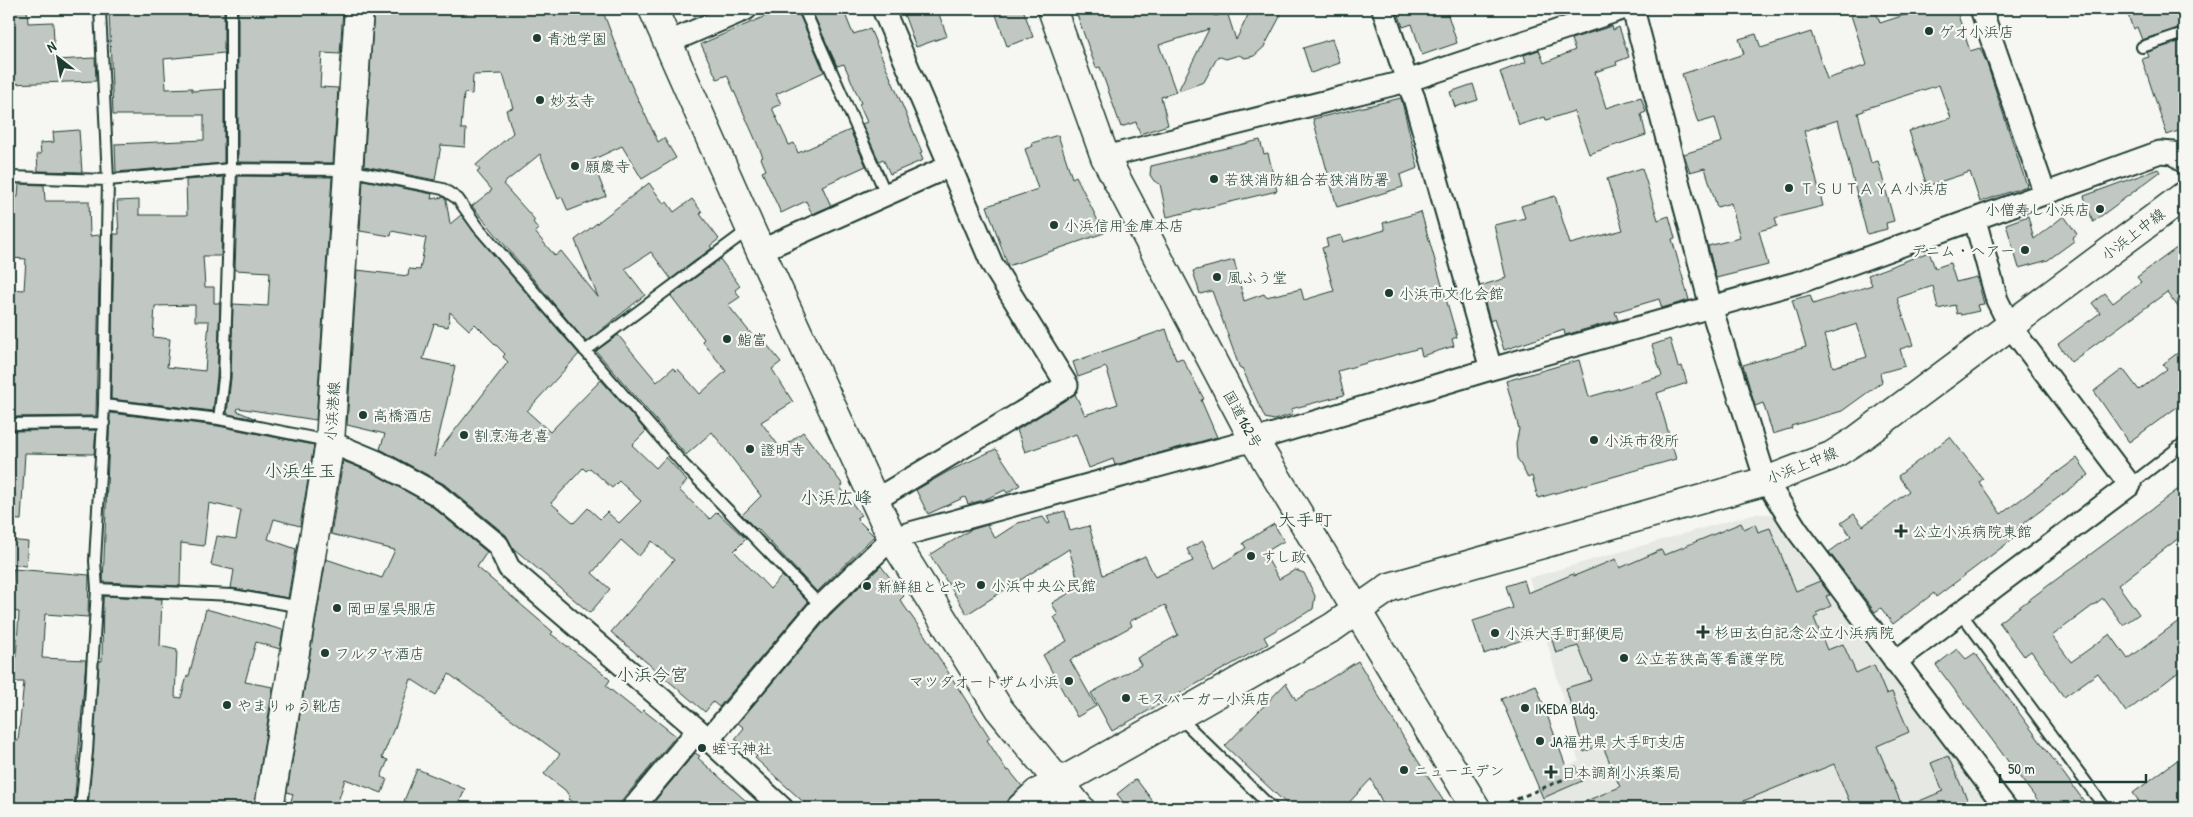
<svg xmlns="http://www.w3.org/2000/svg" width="2193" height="817" viewBox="0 0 2193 817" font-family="'Patrick Hand','Klee One',sans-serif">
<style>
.built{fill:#e6e8e4}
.building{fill:#c1c8c3;stroke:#1f3d34;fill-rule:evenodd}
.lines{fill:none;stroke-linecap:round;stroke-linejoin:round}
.lane-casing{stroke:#1f3d34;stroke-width:14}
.street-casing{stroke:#1f3d34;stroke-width:25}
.secondary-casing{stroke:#1f3d34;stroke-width:31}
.primary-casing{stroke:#1f3d34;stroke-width:31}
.highway-casing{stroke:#1f3d34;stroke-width:31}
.path{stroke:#1f3d34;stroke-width:3;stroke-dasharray:5 4;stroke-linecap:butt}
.lane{stroke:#f6f6f2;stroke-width:10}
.street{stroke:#f6f6f2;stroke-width:21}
.secondary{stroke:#f6f6f2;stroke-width:28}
.primary{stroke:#f6f6f2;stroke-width:28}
.highway{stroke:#f6f6f2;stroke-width:28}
.poi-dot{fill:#1f3d34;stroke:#f6f6f2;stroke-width:2}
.labels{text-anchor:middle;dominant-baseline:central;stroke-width:4.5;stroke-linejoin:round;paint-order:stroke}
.poi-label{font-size:15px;fill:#1f3d34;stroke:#f6f6f2;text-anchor:start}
.street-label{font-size:15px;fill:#1f3d34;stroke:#f6f6f2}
.quarter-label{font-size:18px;fill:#1f3d34;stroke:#f6f6f2}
</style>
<rect width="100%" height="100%" fill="#f6f6f2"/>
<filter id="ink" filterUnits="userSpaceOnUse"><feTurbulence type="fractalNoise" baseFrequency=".02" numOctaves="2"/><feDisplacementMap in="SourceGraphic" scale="10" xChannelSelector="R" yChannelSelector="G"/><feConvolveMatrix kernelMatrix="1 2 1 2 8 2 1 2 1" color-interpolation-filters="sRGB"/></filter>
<g filter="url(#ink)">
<!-- built -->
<path class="built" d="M1753,514h18l10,10 214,284h-492l68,-30 -4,-12 12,-5 -5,-13 19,-9 -9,-35 -18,5 -37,-131z"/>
<!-- building -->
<path class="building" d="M9,9h18l1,14 25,-1 2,38 40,-2 1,23 -87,3z
M109,9h115v44l-60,6 2,30 26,-1v3l32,-2v74l-108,9 -1,-28 89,-4v-25h-91z
M238,9h105l-3,45 -18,-1 -2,34 18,1 -5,75 -95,-1z
M374,9h34v4l39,-4h155l26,69 30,64 6,-4 12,20 -34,21 -20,-33 -30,14 14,36 -38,15 -6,-14 -4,2 -18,-45 -37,30 32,36 -2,2 5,7 -3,3 9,11 11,13 6,-5 37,46 -23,-57 74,-57 15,21 3,-2 7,10 18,-13 10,13 -2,2 19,25 -9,7 2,2 -41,31 -20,-27 -26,17 20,26 -59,47 -114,-136 20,-16 -15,-18 3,-2 -4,-5 37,-32 -7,-23 7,-2 -10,-34 -30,1 -1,19 -8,-1 -3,36h5l-1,18 -24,-2 -6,35 -71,-14z
M782,9h15l27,63 -48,22 5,10 -9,4 17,37 5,-2 4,10 52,-23 16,36 -44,20 9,20 -19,8 -6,-13 -25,12 -19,-41 4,-2 -5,-12 2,-1 -36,-82 -10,4 -16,-35z
M811,9h32l10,25 17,-5 52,123 -2,1 3,7 -33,14 -7,-15 -4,2 -17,-37 5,-2 -8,-18 2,-1 -17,-39 -7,2z
M902,9h35l10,27 -31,11z
M994,9h29l10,28 -26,9z
M1075,9h125l16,7 11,-4 9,28 15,-31h33l-20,38 -10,9 -9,2 -6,-3 -13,4 -8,-3 -14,26 -26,9 31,-62 -50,16 17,47 -15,5 7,28 -28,9 -4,-12 -15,5 -21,-60 -4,1z
M1397,9h51l-1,3 10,31 -35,12 -10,-31 -9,3z
M1849,9h26l5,14 43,-14h33l14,42 10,-3 6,13 41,125 -47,16 -10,-30 -43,14 -18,-55 42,-13 -12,-33 -75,24v2l-6,2 13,50 7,-2 16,60 -8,2 1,6 -20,5 -29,-114 -34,11 19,75 -48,12 2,8 -18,5 9,34 -52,13 -8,-32 32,-8 -9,-35 -14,4 -12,-39 -15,4 -6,-18 38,-12 -7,-24 -17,5 -16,-49 62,-20 -5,-15 17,-5 5,14 50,-16 16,47 40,-14z
M2126,9h58v17l-42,14 -5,-13 -4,2z
M1612,26l1,4 6,-3 10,30 -13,5 1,3 -22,7 11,36 35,-11 5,15 -5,2 5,21 -57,19 -15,-43 -28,9 -1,-3 -26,8 -19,-53 26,-10 -2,-7 15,-5 5,13 31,-13 -4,-11z
M1332,39l8,24 -29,10 -8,-25z
M2184,40v89l-17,6 -25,-76 7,-2 -2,-5z
M1473,84l5,16 -23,7 -5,-15z
M1401,98l17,70 -18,7 3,12 -66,20 -24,-88z
M79,130l3,42 -44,-1 -1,-17h4l-1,-11 14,-1 -1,-10z
M1058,135l14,43 4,-2 28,57 -96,33 -21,-60 51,-17 -13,-40 8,-3 -1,-3z
M1260,140l4,14 4,-1 9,38 -110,26 -7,-33 -6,-3 -4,-6 1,-9z
M1642,168l16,52 11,-4 6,22 -3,1 17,61 -27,8 -3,-9 -44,13 3,8 -53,15 -1,-5 -60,20 -10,-31 -4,2 -10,-35 26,-8 -12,-53 31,-7 -4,-12 34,-10 15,48 53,-14 -16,-51z
M2158,169l2,3 -67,50 -9,-26z
M238,176l94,1 -16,243 -78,-12 -1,3 19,8 -29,-5 4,-36 2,-74 35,2 2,-34 -35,-2z
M224,177l-3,79h-18l2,31h9v16h6l-3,74 -4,34 -102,-12 3,-165h5l-2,-33 22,-1v15h48l-1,-35zM195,305v16h14l-4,50 -38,-4 3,-28 -17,-2 2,-31z
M363,180l69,14 -1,5 12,-2 3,2 4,25 11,-9 118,139 -52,57 23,21 51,-52 45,51 -14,14 24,23 10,-11 21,24 -8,9 31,29 7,-7 29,27 -12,12 36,38 12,-13 26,26 -89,105 -6,-5 -8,10 -94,-80 63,-72 -22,-19 -13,15 -18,-16 -29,33 18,16 -20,24 -77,-65 -7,-13 -62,-51 -64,-35 5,-15 -38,-9 10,-155 51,6 1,-7 11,1 6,-32 -34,-7 -1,5 -31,-5zM450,312l19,18 6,-6 30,30 -2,3 5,5 -74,95 21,-91 -32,-7 11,-35 14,3zM583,468l3,3 4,-3 22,20 7,-7 22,20 -22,22 -12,-11 -7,7 -12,-11 -14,15 -23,-20z
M19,184l25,1 1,16h44l1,35 10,-1 -4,181 -87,1 1,-128 14,1 2,-31 -15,-1 1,-16h-3v-45h9z
M1421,212l36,125 -5,2 2,7 -32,10 -2,-8 -82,23 6,24 -53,14 2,5 -19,6 -9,-2 -23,-50 -2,1 -28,-78 -12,3 -7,-23 41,-11 10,41 20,-7 2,3 35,-8 3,11 30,-9 -12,-43 6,-2 -2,-7 15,-4 2,7 42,-12 -2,-7z
M2028,216l6,23 30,-23 13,18 -5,4 2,3 -26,19 -29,8 -13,-44z
M2178,247l6,8v60l-17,-23 -96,70 -13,-18 42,-31 -8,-10 13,-10 8,10 28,-21 -4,-5z
M1929,252l6,16 15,-5 6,19 21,-5 7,27 -7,1 2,6 -18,4 -1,-2 -3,1 -2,-9 -17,4 -5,-23 -36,12 16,47 -13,4 5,17 -25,7 2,9 -40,29 -51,15 1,2 -19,6 -10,-31 -8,3 -12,-41 63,-18 -14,-47 18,-5 3,9 59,-19 -4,-10zM1857,324l10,33 -34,10 -9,-32z
M720,259l20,27 -5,4 5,7 -12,8 32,40 4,-4 17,21 -9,7 21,33 -32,20 20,27 22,-17 40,53 -3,2 21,28 -5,3 18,18 -57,56 -60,-64 -1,1 -14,-14 19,-19 -49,-64 -26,23 -90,-104 22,-16 39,47 16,-14 3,3 2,-2 22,25 26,-23 -24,-30 2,-2 -33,-43z
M1166,329l10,31 6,-2 22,41 -3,1 16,37 -102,28 -2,-6 -24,9 -13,-34 -51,18 -8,-22 58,-36 10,21 33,-11 -12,-37 -28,10 -5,-15z
M1670,339l8,28 4,-1 5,17 -30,10 19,66 -138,39 -6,-22 -4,2 -11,-20 -1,-14 3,-15 -13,-48 73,-21 10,37 73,-21 -10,-31z
M2184,348v54l-55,40 -35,-51 29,-22 16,21 28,-21 -4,-5z
M110,413l108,13 96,19 -14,81 -26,-7 -6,20 28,10 -8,49 -57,-10 3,-18 -23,-5 6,-29 19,3 5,-29 -32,-7 -5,43 -23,-3 -1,43 -77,-4z
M96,430l-2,24 -69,-1 -4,67 -12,-1v-88z
M1950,437l33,42 -4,3 22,32 76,-56 12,17 -80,59 4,5 -77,58 -2,-4 -41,31 -12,-16 -6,4 -46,-60 22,-16 -10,-13 13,-9 9,12 46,-35 -11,-15z
M996,449l24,36 -13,8 -2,-3 -21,10 -16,4 -3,-7 -37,17 -12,-24 33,-19z
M343,461l30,12 56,31 58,48 -10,15 76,65 -2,2 53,40 6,6 -4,6 34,27 3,-3 33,26 -60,72h-36l-12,-9 2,-2 -5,-7 -21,-16 16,-20 -111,-80 -13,21 -25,-16 -16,49h-1l-12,30 6,2 -7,17 6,2 -5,14 -37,-14 -9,29h-47l4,-14 -6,-2 39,-233 56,19 13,-28 -64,-16z
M2184,485v49l-66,51 21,29 -16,11 -20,-27 -51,38 19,26 39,-28 18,25 56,-42v51l-58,44 -28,-39 -34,24 -33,-46 -7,5 -25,-34z
M1065,511l5,20 19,-5 14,49 42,-19 10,21 38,-16 -6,-12 16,-8 12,27 31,-20 -3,-5 31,-19 10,17 -20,12 15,26 16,-9 9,3 11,23 -2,13 -49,28 4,7 -156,87 -21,-38 50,-28 -4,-7 41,-23 -13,-30 -35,16 2,5 -62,34 26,46 -19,11 -34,-62 24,-14 -13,-24 4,-2 -6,-12 28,-16 -11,-38 -102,65 -37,-59 40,-25 17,-5 8,13 23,-15 25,-6 5,7 2,-1 -3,-7z
M1741,523l3,6 11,-5 3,8 12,-4 26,63 24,-10 10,14 -4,1 5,10 -15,7 2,3 -4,2 13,32 16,-6 13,29 18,-8 12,29 6,-2 17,40 -32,14 26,62 40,-17 -12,-28 17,-7 23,52h-119l-18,-44 -93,38 3,6h-175l51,-21 -18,-43 -18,8 -18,-64 26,-8 -14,-34 -22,7 -7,-23 -65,24 -11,-33 40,-13 -7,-22 18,-6 4,13 45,-19 1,2 42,-17 4,9 41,-18 3,5z
M9,540l19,2 -2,24 -17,-2z
M881,566l23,30 -4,4 22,31 68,107 -3,2 20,31 2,-1 13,16 -12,11 -4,11h-196l-55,-50 2,-2 -22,-17 9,-11 -6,-5 92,-108z
M13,569l76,6 -1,42 -43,-3 -3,44 44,2 -12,148h-65v-68l9,1 6,-59h-11l1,-5h-5v-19h7l3,-46 -9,-1z
M103,596l59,3 -2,47 17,4 -2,47 6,1 6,-22h2l17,-67 77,21 -3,19 -24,-7 -11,40 28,5 -19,121h-166l11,-147h3z
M1957,649l9,10 9,-6 114,155h-46l-107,-143z
M1358,661l53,89 37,58h-63l-14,-29 -27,29h-53l-66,-62 61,-63 10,17z
M1536,685l31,84 9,-3 6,15 -39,17 -42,-99z
M695,753l5,3 -2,2 56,50h-105z
M2184,755v53h-40l-11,-15z
M417,769l48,20 -8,19 -13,-6 -3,6h-19l-18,-7z
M1136,779l22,29h-30l-11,-14z"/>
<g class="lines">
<!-- lane casing -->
<g class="lane-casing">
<path id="lane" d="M804,9l82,185
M2142,47l42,-14
M9,177l99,3 123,-11 117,1 95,19 15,10 20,28 207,239 136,140
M585,351l163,-121
M104,405l115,14 109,22
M219,419l5,-41 7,-209v-160
M9,424l95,-1
M2130,485l54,-42
M97,589l135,6 70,12
M1961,613l144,195
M1179,717l93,91
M81,808l6,-56 10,-163 -2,-28 9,-156 4,-225 -8,-171"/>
</g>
<!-- street casing -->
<g class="street-casing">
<path id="street" d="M1383,9l24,72 7,17 77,271
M1633,9l78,298 55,174 31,49 209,278
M1981,9l64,185
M667,43l79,-34
M1105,157l302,-76 215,-72
M760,251l190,-85
M330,442l48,20 58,32 62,51 11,23 189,162 84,78
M875,500l192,-115 -75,-121 -109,-255
M1895,662l235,-177 -120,-159 -13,-26 -22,-80
M708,740l113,-134 71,-68 362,-98 237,-71 312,-88 357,-129 14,1 10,9
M633,808l65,-78"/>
</g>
<!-- secondary casing -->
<g class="secondary-casing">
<path id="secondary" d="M653,9l97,219 142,310 107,171 81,99
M1021,808l16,-15 22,-10 119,-67 155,-89 24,-17"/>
</g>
<!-- primary casing -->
<g class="primary-casing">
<path id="primary" d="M1357,610l33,-23 376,-106 65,-25 27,-17 326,-243
M269,808l61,-366 29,-433"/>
</g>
<!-- highway casing -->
<g class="highway-casing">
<path id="highway" d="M1052,9l53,148 149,283 222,368"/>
</g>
<!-- path -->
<path class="path" d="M1500,806l69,-29"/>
<!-- lane -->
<use href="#lane" class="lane"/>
<!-- street -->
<use href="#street" class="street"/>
<!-- secondary -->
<use href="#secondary" class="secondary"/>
<!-- primary -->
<use href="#primary" class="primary"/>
<!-- highway -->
<use href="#highway" class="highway"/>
</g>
</g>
<!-- markers -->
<g class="poi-dot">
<circle cx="1929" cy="31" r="5"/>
<circle cx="537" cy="38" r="5"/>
<circle cx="540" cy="100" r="5"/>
<circle cx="575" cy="166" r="5"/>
<circle cx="1214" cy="179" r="5"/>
<circle cx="1789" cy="188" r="5"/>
<circle cx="2100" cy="209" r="5"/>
<circle cx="1054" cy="225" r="5"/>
<circle cx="2025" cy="250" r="5"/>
<circle cx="1217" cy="277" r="5"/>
<circle cx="1389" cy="293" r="5"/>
<circle cx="727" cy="339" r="5"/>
<circle cx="363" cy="415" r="5"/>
<circle cx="464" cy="435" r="5"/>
<circle cx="1594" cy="440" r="5"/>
<circle cx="750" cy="449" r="5"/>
<path d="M1898.5 523.5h5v5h5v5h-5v5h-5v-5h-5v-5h5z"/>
<circle cx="1251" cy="556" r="5"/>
<circle cx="981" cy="585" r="5"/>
<circle cx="867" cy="586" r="5"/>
<circle cx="337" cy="608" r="5"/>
<path d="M1700.5 624.5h5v5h5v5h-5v5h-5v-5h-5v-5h5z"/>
<circle cx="1495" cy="633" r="5"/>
<circle cx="325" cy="653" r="5"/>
<circle cx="1624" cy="658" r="5"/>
<circle cx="1069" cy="681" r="5"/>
<circle cx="1126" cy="698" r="5"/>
<circle cx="227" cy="705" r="5"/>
<circle cx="1525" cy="708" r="5"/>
<circle cx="1540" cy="741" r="5"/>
<circle cx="702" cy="748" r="5"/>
<circle cx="1404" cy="770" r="5"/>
<path d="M1548.5 764.5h5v5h5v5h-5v5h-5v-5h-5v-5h5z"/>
</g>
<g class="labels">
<!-- poi labels -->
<g class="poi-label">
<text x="1939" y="31">ゲオ小浜店</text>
<text x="547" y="38">青池学園</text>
<text x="550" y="100">妙玄寺</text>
<text x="585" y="166">願慶寺</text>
<text x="1224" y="179">若狭消防組合若狭消防署</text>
<text x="1799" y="188">ＴＳＵＴＡＹＡ小浜店</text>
<text x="2090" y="209" text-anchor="end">小僧寿し小浜店</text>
<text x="1064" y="225">小浜信用金庫本店</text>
<text x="2015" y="250" text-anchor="end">デニム・ヘアー</text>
<text x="1227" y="277">風ふう堂</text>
<text x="1399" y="293">小浜市文化会館</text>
<text x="737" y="339">鮨富</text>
<text x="373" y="415">高橋酒店</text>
<text x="474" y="435">割烹海老喜</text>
<text x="1604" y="440">小浜市役所</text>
<text x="760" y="449">證明寺</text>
<text x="1912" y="531">公立小浜病院東館</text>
<text x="1261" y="556">すし政</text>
<text x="991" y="585">小浜中央公民館</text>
<text x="877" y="586">新鮮組ととや</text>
<text x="347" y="608">岡田屋呉服店</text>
<text x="1714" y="632">杉田玄白記念公立小浜病院</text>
<text x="1505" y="633">小浜大手町郵便局</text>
<text x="335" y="653">フルタヤ酒店</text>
<text x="1634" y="658">公立若狭高等看護学院</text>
<text x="1059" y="681" text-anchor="end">マツダオートザム小浜</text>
<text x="1136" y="698">モスバーガー小浜店</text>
<text x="237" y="705">やまりゅう靴店</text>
<text x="1535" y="708">IKEDA Bldg.</text>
<text x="1550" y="741">JA福井県 大手町支店</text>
<text x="712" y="748">蛭子神社</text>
<text x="1414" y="770">ニューエデン</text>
<text x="1561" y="772">日本調剤小浜薬局</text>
</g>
<!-- street labels -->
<g class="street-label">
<text transform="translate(2133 234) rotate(-37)">小浜上中線</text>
<text transform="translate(332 411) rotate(-86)">小浜港線</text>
<text transform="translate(1243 419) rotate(61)">国道162号</text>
<text transform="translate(1802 465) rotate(-22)">小浜上中線</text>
</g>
<!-- quarter labels -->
<g class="quarter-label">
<text x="300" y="470">小浜生玉</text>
<text x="836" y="497">小浜広峰</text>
<text x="1305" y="519">大手町</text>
<text x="652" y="674">小浜今宮</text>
</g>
</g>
<!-- margin -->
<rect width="2193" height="817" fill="none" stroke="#f6f6f2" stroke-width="30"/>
<rect x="15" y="15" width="2163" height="787" fill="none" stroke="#1f3d34" stroke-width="2" filter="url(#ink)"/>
<!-- north arrow -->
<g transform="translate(58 58) rotate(329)" stroke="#f6f6f2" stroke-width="4" paint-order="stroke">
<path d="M0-4L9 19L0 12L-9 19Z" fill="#1f3d34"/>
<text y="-8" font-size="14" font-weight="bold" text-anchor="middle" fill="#1f3d34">N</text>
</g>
<!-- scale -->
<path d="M2000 774v8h146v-8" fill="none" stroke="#1f3d34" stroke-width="2.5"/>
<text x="2008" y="774" font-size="15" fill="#1f3d34" stroke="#f6f6f2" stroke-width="4" paint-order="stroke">50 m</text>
</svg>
